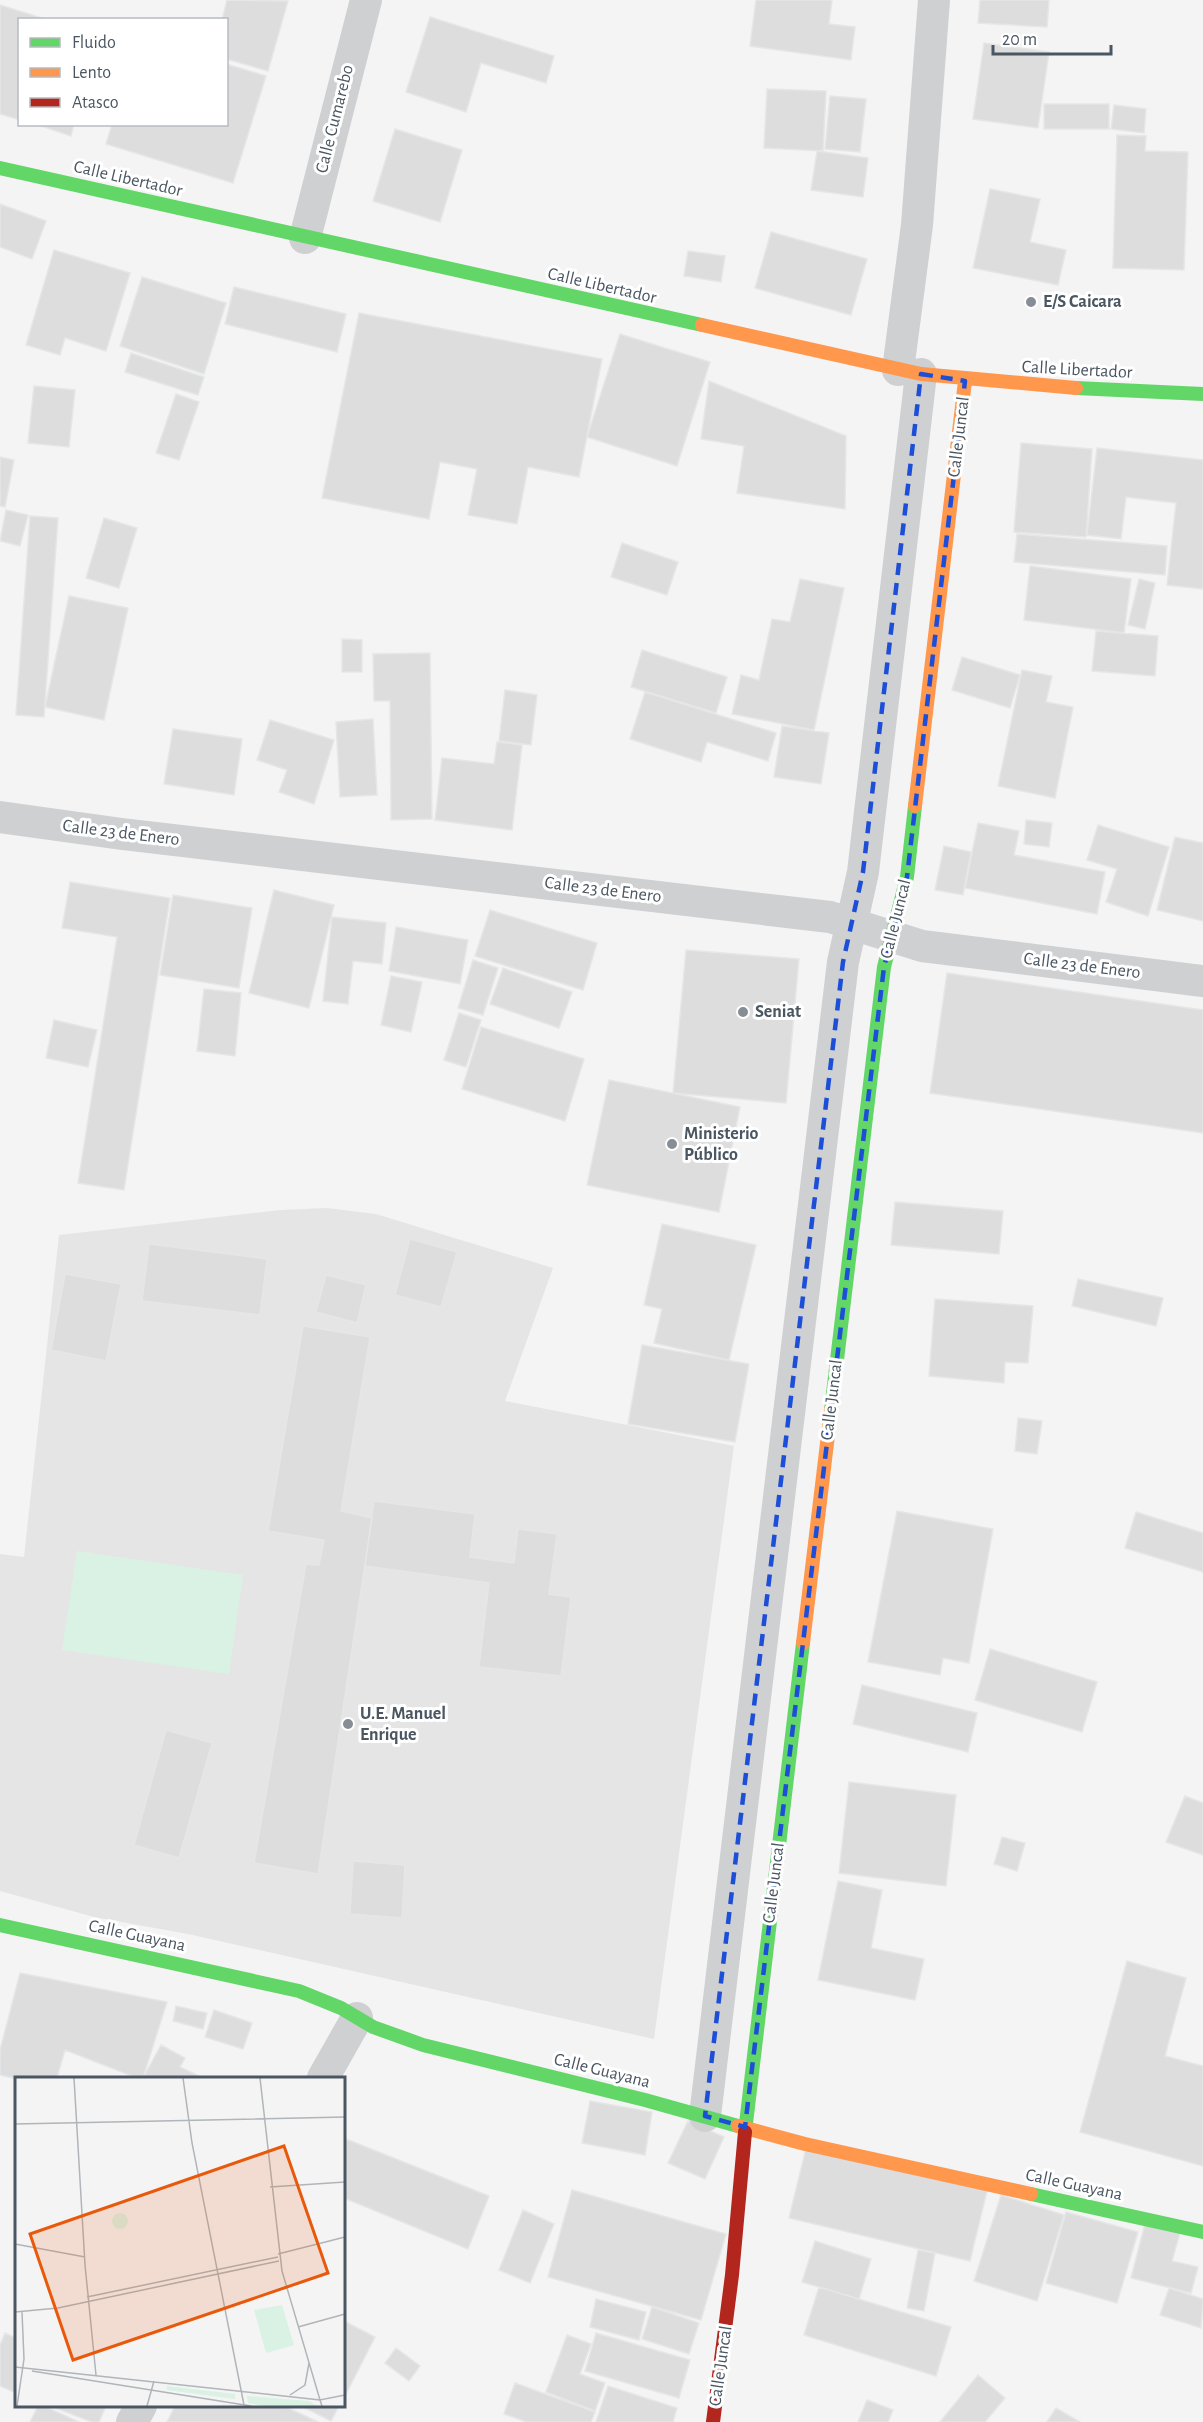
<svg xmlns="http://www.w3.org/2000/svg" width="1203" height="2422" viewBox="0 0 1203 2422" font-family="'Alegreya Sans',sans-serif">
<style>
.education{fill:#e6e5e6}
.green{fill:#d9f2e3}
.building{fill:#ddddde;stroke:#e5e6e7;stroke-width:1.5}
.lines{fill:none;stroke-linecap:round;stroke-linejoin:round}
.street{stroke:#ced0d2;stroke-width:32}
.fast{stroke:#63d668;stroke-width:14}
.slow{stroke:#ff974d;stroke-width:14}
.jam{stroke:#b3261e;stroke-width:14}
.marked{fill:none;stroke:#1d4ed8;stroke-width:4.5;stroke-dasharray:12 8;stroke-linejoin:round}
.poi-dot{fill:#868d94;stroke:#fff;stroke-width:2}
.labels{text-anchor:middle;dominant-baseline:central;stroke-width:6;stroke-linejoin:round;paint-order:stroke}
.street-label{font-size:18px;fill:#4a5661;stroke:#fff}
.poi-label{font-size:18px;font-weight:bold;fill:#4a5661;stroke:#fff;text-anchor:start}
.inset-road{fill:none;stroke:#b0b5b9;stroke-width:1.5}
.view{fill:#e8590c;fill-opacity:0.15;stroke:#e8590c;stroke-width:3}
.inset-edge{fill:none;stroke:#4a5661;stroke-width:3}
</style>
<rect width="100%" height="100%" fill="#f4f4f4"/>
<!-- education -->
<path class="education" d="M327,1208l49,6 177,54 -48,133 229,45 -80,593 -466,-105 -94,-17 -94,-26v-337l24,3 35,-322 222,-25z"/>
<!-- green -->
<path class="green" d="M77,1551l166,24 -14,99 -167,-24z"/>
<!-- building -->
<path class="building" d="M227,0l61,1 -20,70 -42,-12v-39h-4z
M756,0h76l-3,24 26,3 -4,33 -101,-14z
M980,0h69l-2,27 -69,-4z
M0,5l48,15h-28v100l-20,-6z
M430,17l124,39 -8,27 -65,-20 -15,49 -60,-20z
M984,43l65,9 -11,76 -65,-9z
M226,64l40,12 -33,107 -127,-39 6,-20h114z
M767,89l59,2 -3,60 -59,-3z
M830,96l36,3 -6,53 -35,-3z
M1044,104h65v25h-65z
M1114,105l32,4 -2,24 -33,-4z
M35,124h39l-3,12z
M395,129l67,21 -22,72 -67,-21z
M1117,135l29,1 -1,15 43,1 -4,118 -71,-2z
M817,151l51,7 -5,39 -52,-7z
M990,189l50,10 -10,43 36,8 -8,35 -85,-17z
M0,204l46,17 -14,38 -32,-12z
M771,232l96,27 -16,56 -96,-27z
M54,250l76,23 -24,78 -41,-13 -5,17 -34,-10z
M688,251l37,5 -4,26 -37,-6z
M142,277l84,26 -22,71 -84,-28z
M234,287l112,27 -9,38 -112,-28z
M359,313l243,46 -23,118 -51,-10 -11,57 -49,-9 9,-46 -37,-7 -11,57 -107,-21z
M620,334l90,28 -33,104 -90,-29z
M131,353l73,24 -6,18 -73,-23z
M709,381l137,55 -1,73 -108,-16 7,-47 -43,-7z
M34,386l41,4 -6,57 -41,-4z
M176,394l23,8 -20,58 -23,-7z
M1021,443l71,6 -6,88 -72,-5z
M1097,448l106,12v129l-36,-4 9,-82 -50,-6 -5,42 -34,-4z
M0,457l14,3 -9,47 -5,-1z
M6,510l22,5 -8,31 -20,-5z
M30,516l28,2 -14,199 -28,-2z
M104,518l33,10 -18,60 -33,-10z
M1017,534l150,12 -2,29 -151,-13z
M622,543l56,19 -11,33 -56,-18z
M1030,566l101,13 -7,54 -100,-13z
M800,579l44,9 -30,142 -82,-16 9,-39 18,5 13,-61 18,3z
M1139,579l16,4 -10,46 -17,-4z
M69,596l59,12 -24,112 -59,-13z
M1096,631l62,5 -3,40 -63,-5z
M342,639l20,1v32h-20z
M642,650l85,27 -11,36 -85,-26z
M430,653l2,166 -41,1 -1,-119h-16l-1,-47z
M962,657l58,18 -10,33 -58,-18z
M1022,670l30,6 -6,26 27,5 -18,91 -57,-12z
M505,690l32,5 -6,50 -32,-4z
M645,692l131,41 -8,28 -61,-19 -6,20 -71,-23z
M373,719l4,76 -37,2 -4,-75z
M270,720l64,20 -20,64 -35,-12 8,-22 -30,-10z
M782,726l47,7 -8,51 -47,-7z
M173,729l69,10 -8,56 -70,-11z
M497,742l25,3 -10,85 -77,-10 7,-62 52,6z
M1026,820l26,3 -3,24 -25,-3z
M978,823l41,8 -5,24 91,17 -8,42 -132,-26z
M1098,825l71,22 -21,69 -42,-14 11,-33 -30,-9z
M1175,837l28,6v78l-46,-11z
M944,846l27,6 -8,43 -28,-5z
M70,882l100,16 -46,292 -46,-7 39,-246 -55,-9z
M274,890l60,15 -25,103 -60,-15z
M173,895l79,13 -13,80 -79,-13z
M490,910l107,33 -14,47 -108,-34z
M332,917l54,6 -4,41 -29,-3 -5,43 -25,-3z
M396,927l72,13 -8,44 -71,-13z
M686,950l113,9 -13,144 -113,-10z
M473,960l25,8 -15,47 -25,-7z
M503,968l69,24 -13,36 -69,-24z
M947,973l256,37v123l-273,-40z
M391,976l31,6 -11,50 -30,-7z
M204,989l37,4 -6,63 -38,-5z
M459,1013l22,7 -15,47 -22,-7z
M54,1020l43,10 -9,37 -42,-9z
M481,1027l103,32 -19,62 -103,-32z
M609,1080l131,27 -21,105 -132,-27z
M895,1202l108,9 -4,43 -108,-9z
M662,1224l94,21 -27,115 -75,-17 8,-34 -18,-4z
M410,1239l47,13 -16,55 -46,-12z
M149,1244l118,15 -7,56 -118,-14z
M65,1274l56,10 -15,77 -55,-11z
M326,1275l40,10 -9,38 -41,-11z
M1078,1279l85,19 -7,28 -84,-20z
M935,1299l98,7 -5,57 -23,-1 -1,21 -75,-7z
M303,1326l67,11 -29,174 31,7 -54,356 -64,-11 52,-299 13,1 5,-25 -56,-9z
M642,1345l107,19 -14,78 -107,-18z
M1018,1418l24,3 -5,33 -22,-3z
M374,1501l101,13 -5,43 44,6 4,-34 39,5 -8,60 22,3 -10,79 -82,-9 10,-84 -124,-17z
M897,1511l96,18 -24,134 -26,-5 -3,17 -72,-13z
M1136,1512l67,21v39l-78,-24z
M990,1649l107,33 -15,50 -107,-32z
M862,1685l115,28 -9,39 -115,-28z
M166,1730l46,13 -33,115 -45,-13z
M849,1782l107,13 -10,91 -107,-13z
M1185,1796l18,7v52l-37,-13z
M1002,1837l23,6 -8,28 -23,-7z
M353,1861l52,4 -3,53 -52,-4z
M838,1881l44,9 -11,58 53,11 -9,41 -97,-20z
M1127,1961l59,17 -21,78 38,10v100l-123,-34z
M20,1973l147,29 -24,76h-6l-72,-28 -8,28 -41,1 -16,-4v-25z
M176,2006l31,7 -4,16 -30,-8z
M214,2010l38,13 -9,26 -38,-12z
M161,2045l24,13 -5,9 23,11h-60z
M590,2101l62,11 -7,43 -63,-12z
M688,2121l36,16 -19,42 -37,-16z
M346,2139l143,57 -21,53 -124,-51v-52z
M807,2144l181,43 -18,74 -181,-43z
M572,2190l154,44 -25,86 -153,-43z
M1001,2195l63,20 -27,86 -63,-20z
M523,2210l31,14 -24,59 -31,-13z
M1066,2212l72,20 -21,71 -71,-20z
M1145,2224l35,9 -8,28 26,6 -7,26 -60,-15z
M815,2241l56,18 -12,40 -57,-17z
M918,2250l17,3 -11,58 -17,-3z
M819,2287l132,40 -15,49 -132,-41z
M1169,2288l34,11 -2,29 -41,-13z
M596,2299l50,13 -7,28 -49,-13z
M652,2307l47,16 -10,31 -47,-15z
M344,2321l31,16 -31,61z
M5,2333l11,5v55l-16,-7v-41z
M596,2333l94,27 -11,38 -94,-27z
M567,2335l24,9 -11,30 25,9 -10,28 -49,-19z
M396,2348l24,18 -11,15 -24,-18z
M978,2375l27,23 -20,24h-45z
M515,2383l80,29 -4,10h-64l-23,-8z
M608,2386l69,22 -4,14h-77z
M867,2400l26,10 -5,12h-30z
M38,2406h6l35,16h-49z
M50,2406h56l-7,16h-7z
M175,2406h109l34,16h-151z
M301,2406h38l-8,15z
M1056,2408l24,14h-33z"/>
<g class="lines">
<!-- street -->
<path class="street" d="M305,238l61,-238
M898,370l19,-145 17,-225
M0,817l122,17 708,83 92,29 281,35
M323,2078l34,-60
M705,2116l138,-1154 20,-90 58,-498
M132,2422l9,-16"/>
<!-- fast -->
<path class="fast" d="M0,168l702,157
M1076,388l127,6
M831,1410l53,-443 23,-90 8,-71
M0,1925l299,66 42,17 32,19 50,18 222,55 93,26
M745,2132l58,-489
M1031,2194l172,38"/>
<!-- slow -->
<path class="slow" d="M702,325l219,49 155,14
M915,806l50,-425
M803,1643l28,-233
M738,2126l67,18 226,50"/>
<!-- jam -->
<path class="jam" d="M713,2422l19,-147 13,-143"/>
</g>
<!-- marked area -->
<path class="marked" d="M921,374l44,7 -58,496 -23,90 -139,1160 -40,-11 138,-1154 20,-90z"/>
<!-- markers -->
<g class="poi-dot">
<circle cx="1031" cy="302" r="6"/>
<circle cx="743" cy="1012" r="6"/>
<circle cx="672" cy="1144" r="6"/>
<circle cx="348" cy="1724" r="6"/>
</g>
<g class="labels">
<!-- street labels -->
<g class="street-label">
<text transform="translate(335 119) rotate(-76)">Calle Cumarebo</text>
<text transform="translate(128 179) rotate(13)">Calle Libertador</text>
<text transform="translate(602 286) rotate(13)">Calle Libertador</text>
<text transform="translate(1077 370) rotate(3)">Calle Libertador</text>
<text transform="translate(959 437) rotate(-83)">Calle Juncal</text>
<text transform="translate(121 833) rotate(7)">Calle 23 de Enero</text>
<text transform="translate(603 890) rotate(7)">Calle 23 de Enero</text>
<text transform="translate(896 919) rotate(-76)">Calle Juncal</text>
<text transform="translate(1082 966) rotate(7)">Calle 23 de Enero</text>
<text transform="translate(832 1400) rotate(-83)">Calle Juncal</text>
<text transform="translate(774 1883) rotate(-83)">Calle Juncal</text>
<text transform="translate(137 1936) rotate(12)">Calle Guayana</text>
<text transform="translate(602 2071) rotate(14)">Calle Guayana</text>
<text transform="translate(1074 2185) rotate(12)">Calle Guayana</text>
<text transform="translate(721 2366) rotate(-82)">Calle Juncal</text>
</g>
<!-- poi labels -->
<g class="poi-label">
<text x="1043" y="302">E/S Caicara</text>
<text x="755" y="1012">Seniat</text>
<text x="684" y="1134">Ministerio<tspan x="684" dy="21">Público</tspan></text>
<text x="360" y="1714">U.E. Manuel<tspan x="360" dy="21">Enrique</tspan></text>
</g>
</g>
<!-- overview -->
<g transform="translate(15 2077)">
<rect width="330" height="330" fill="#f4f4f4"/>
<path d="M97 144a8 8 0 1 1 16 0a8 8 0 1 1-16 0ZM267,228l12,40 -28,8 -12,-43zM152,309l68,8v5l-68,-9zM232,319l62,5 8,5h-51l-18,-3z" fill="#d9f2e3"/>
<path class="inset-road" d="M59,1l11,187 11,110M168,1l9,65 52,262M245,1l22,193 38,129 25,-5M0,47l330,-7M255,110l75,-5M0,167l70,13M263,177l67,-17M72,220l191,-40M0,235l43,-4 221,-47M283,250l47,-13M0,290l305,33 2,6M17,294l219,35M275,318l15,-10 4,-22M2,329l7,-47 -2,-47M132,329l7,-25"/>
<path class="view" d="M269,69l44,127 -255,87 -43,-126z"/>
<rect width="330" height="330" class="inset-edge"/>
</g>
<!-- legend -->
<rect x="18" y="18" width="210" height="108" fill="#ffffff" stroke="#b7bbc0" stroke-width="1.5"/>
<rect x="30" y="38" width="30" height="9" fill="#63d668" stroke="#b7bbc0" stroke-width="1.5"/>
<text x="72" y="48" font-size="18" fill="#4a5661">Fluido</text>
<rect x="30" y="68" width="30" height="9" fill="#ff974d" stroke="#b7bbc0" stroke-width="1.5"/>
<text x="72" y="78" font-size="18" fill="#4a5661">Lento</text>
<rect x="30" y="98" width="30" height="9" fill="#b3261e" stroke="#b7bbc0" stroke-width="1.5"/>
<text x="72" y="108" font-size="18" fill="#4a5661">Atasco</text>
<!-- scale -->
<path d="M993 45v9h118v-9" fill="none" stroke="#4a5661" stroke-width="3"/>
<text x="1002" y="45" font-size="18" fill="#4a5661" stroke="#ffffff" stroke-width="4.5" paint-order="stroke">20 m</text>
</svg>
